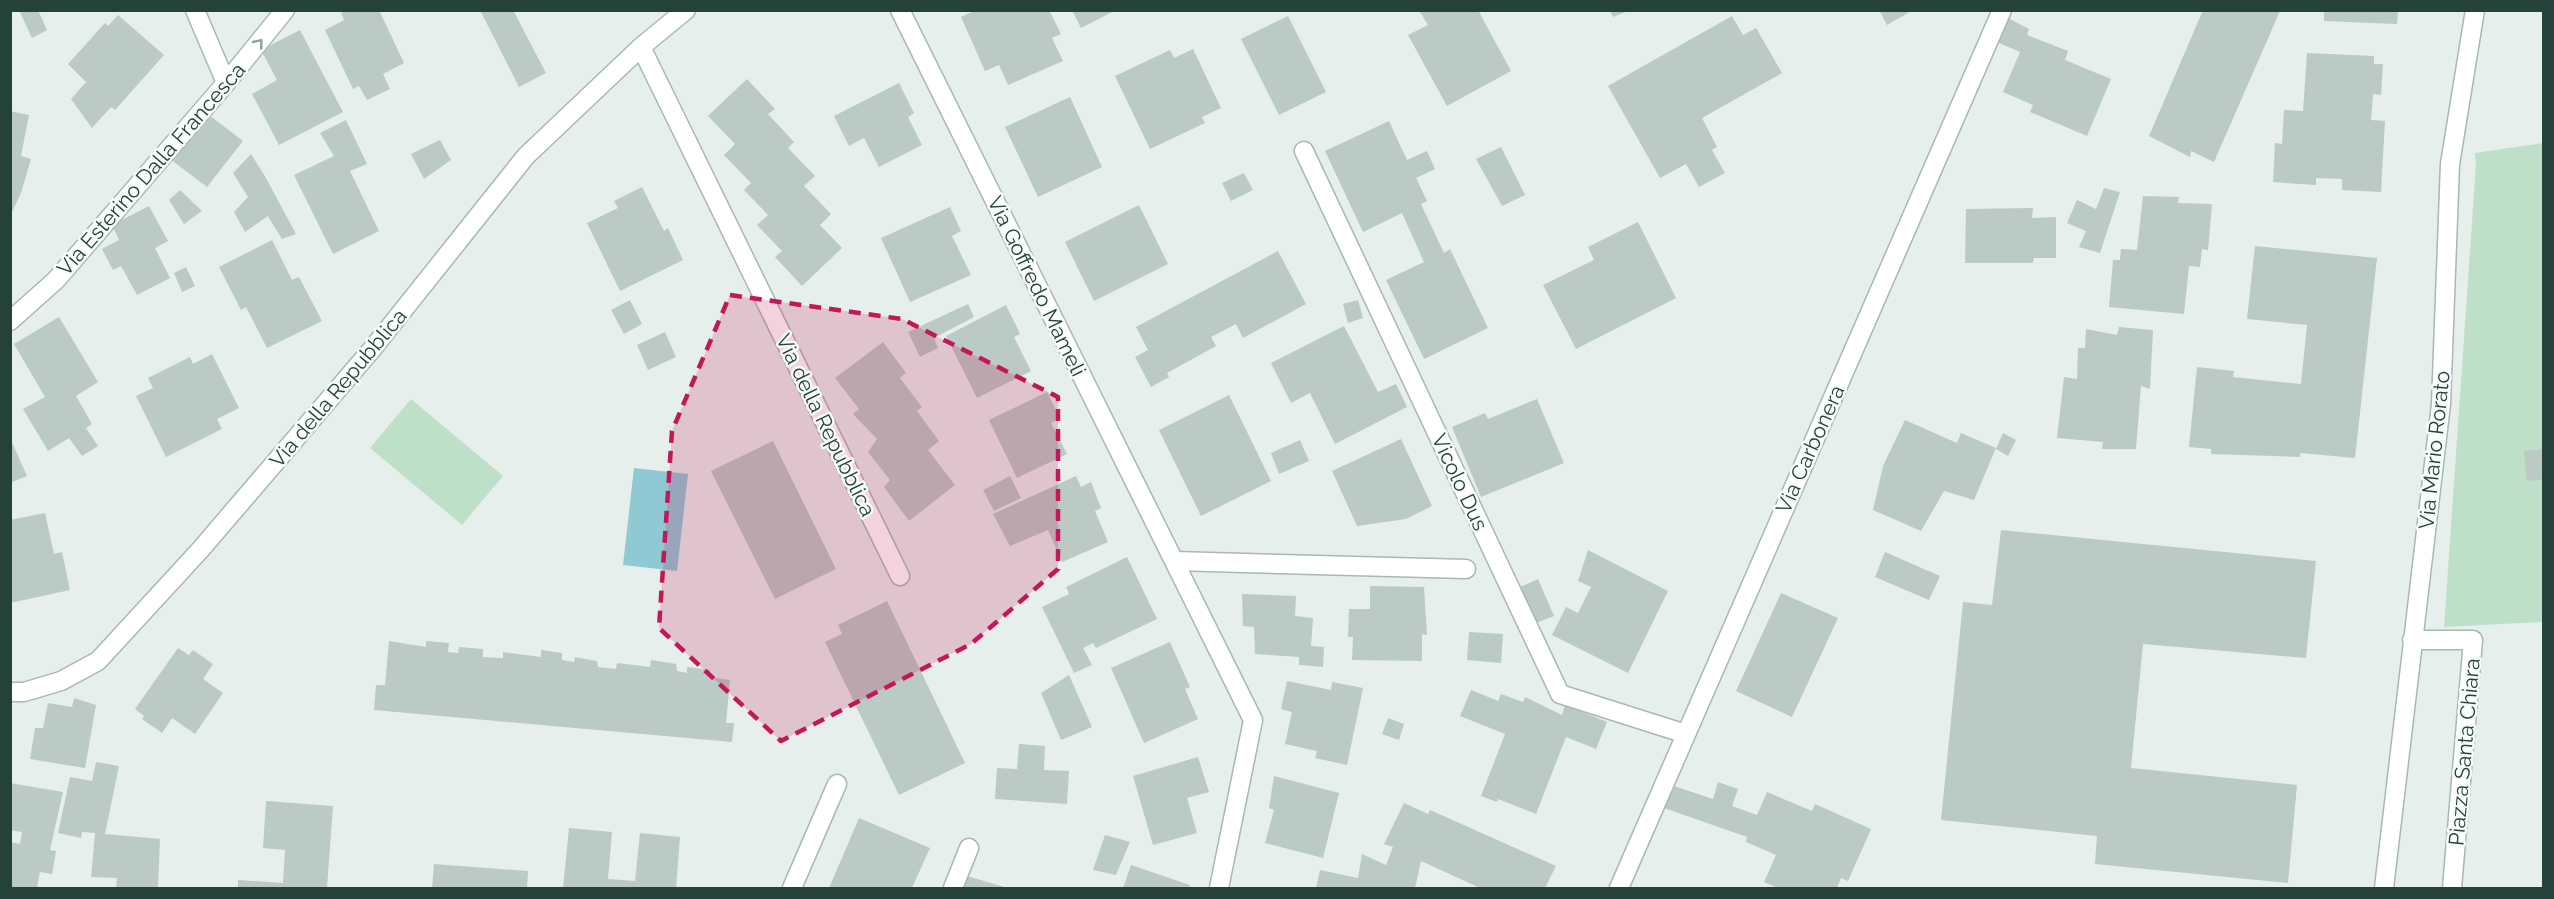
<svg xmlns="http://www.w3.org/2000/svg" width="2554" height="899" viewBox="0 0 2554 899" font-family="Raleway,sans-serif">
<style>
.green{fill:#bfe0c8}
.water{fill:#8ec9d4}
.building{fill:#bbcac4}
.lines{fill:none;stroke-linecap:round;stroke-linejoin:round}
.minor-casing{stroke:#a8b8b2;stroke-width:21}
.minor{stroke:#fff;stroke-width:18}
.oneway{stroke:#92a09c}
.marked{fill:#c2185b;fill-opacity:0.2;stroke:#c2185b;stroke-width:4.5;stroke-dasharray:12 8;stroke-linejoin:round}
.labels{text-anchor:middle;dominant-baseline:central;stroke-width:5;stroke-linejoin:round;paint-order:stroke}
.street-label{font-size:21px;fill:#24423a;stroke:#f7fbf9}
</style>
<rect width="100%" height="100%" fill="#e6efeb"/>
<!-- green -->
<path class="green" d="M2543,143v479l-99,5 32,-462 -1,-12z
M411,399l92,77 -41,49 -92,-77z"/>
<!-- water -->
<path class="water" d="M634,468l54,6 -11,97 -54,-6z"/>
<!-- building -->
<path class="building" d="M19,10h19l9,20 -15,8z
M346,10h33l25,53 -21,11 7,15 -23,11 -8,-14 -6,3 -28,-59 19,-10 -3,-7z
M480,10h33l33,63 -27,14z
M976,10h73l12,24 -9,4 11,23 -55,24 -9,-20 -14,6 -24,-54z
M1072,10h44l-35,18z
M1423,10h55l33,61 -64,35 -39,-71 20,-10 -8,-13z
M1879,10h34l-26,15z
M2203,10l77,1 -66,151 -23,-11 -1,6 -41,-21z
M2324,10h74l-1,14 -73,-3z
M1610,11h18l-15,6z
M118,15l46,40 -49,55 -4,-3 -19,21 -21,-29 15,-17 -18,-18 37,-41 3,3z
M1288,16l38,76 -47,23 -38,-76z
M1732,16l11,19 13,-7 26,45 -80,45 15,29 -5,3 13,23 -26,14 -13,-23 -26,14 -52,-92z
M2008,18l21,11 -2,6 41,16 -3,9 46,19 -24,57 -57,-24 3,-7 -30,-13 17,-40 -23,-10z
M300,30l43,82 -64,33 -27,-51 25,-14 -16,-30z
M1193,49l28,59 -19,9 3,6 -55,26 -35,-73 55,-26 4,8z
M2307,53l67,3v8h9l-2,31 -8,-1 -2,26 14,1 -4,71 -39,-2v-11l-26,-1v7l-43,-3 2,-39 7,1 2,-34 19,1z
M747,79l28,30 -7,5 26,28 -6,6 27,28 -11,10 27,28 -11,11 22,23 -40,38 -27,-29 7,-6 -25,-26 11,-10 -24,-25 7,-7 -27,-28 11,-11 -27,-28z
M899,83l15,30 -6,4 14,28 -43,22 -15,-29 -15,8 -15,-30z
M1070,97l32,70 -64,30 -33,-70z
M10,111l19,4 -8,41 10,3 -10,34 -11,23z
M205,112l38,29 -36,46 -41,-31z
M346,120l21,44 -17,7 29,60 -46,23 -39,-79 40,-19 -14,-23z
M1389,121l18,39 20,-9 8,18 -19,9 11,23 -6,3 23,49 6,-4 38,79 -64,31 -38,-79 38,-18 -22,-49 -39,19 -38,-81z
M440,140l11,20 -27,19 -13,-25z
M1501,147l24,48 -23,11 -26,-47z
M251,154l15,24 30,56 -14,5 -14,-23 -23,16 -11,-20 14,-15 -15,-24z
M1244,173l9,17 -22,11 -9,-18z
M642,187l22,44 4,-3 15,32 -63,31 -33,-68 31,-15 -4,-7z
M2104,188l16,4 -20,61 -21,-6 7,-16 -19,-8 10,-23 19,9z
M180,190l22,21 -18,13 -15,-24z
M2143,196l36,1 -1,6 34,1 -4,46 -6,-1 -2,18 -11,-1 -5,48 -75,-7 4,-47h7l1,-11 16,1z
M1139,205l29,59 -74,37 -29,-59z
M149,206l19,35 -13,7 15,30 -33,17 -16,-29 -8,4 -11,-21 17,-9 -7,-15z
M950,207l11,24 -9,5 19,39 -61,27 -29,-64z
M2033,208l-1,10 24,-1v41h-22l-1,5h-68l1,-54z
M1638,222l38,76 -100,51 -33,-64 51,-25 -6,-13z
M272,240l20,40 7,-3 23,44 -55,27 -21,-41 -5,3 -22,-43z
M2255,246l122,12 -22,200 -55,-5v4l-89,-3v-5l-22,-2 8,-80 37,4 -1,6 68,7 6,-59 -60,-6z
M1278,251l28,53 -63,34 -7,-14 -25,13 5,9 -49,27 2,4 -18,10 -16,-30 13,-7 -12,-23z
M186,267l9,19 -13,6 -8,-19z
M630,300l12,24 -18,10 -13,-24z
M1358,300l5,18 -15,5 -5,-19z
M968,304l6,13 -40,21 4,10 -18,9 -12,-25z
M1006,305l14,29 -6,3 17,34 -54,27 -31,-62z
M59,317l39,65 -22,14 16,28 -6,4 12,18 -16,10 -13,-18 -21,13 -25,-42 22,-12 -31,-53z
M1344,326l34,66 18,-8 11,23 -72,37 -25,-51 -19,10 -20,-40z
M2119,327l34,3 -3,59 -9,-3 -5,63h-34l1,-7 -46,-4 7,-61 13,2 1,-31h7l1,-19 31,6z
M665,332l11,25 -28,13 -11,-25z
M883,342l23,31 -6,5 22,29 -5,4 22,30 -11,9 27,35 -46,36 -25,-34 6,-7 -22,-28 9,-13 -24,-25 6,-5 -24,-31z
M212,354l27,54 -22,11 5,10 -56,28 -30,-61 17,-8 -5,-10 42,-21 3,7z
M1047,392l13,26 -9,5 16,31 -50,24 -28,-58z
M1229,395l42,86 -70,35 -42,-86z
M1537,399l27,64 -83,34 -29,-70 33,-14 3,6z
M1905,420l52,23 4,-10 35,15 -22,52 -30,-9 -23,40 -48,-21 10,-44z
M2003,433l13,7 -8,16 -12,-7z
M10,438l17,38 -17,7z
M1401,439l31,67 -26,13 -49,7 -25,-55z
M1300,440l9,21 -30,13 -8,-21z
M773,441l63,128 -61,30 -64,-128z
M2544,449v30l-17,2 -3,-30z
M1010,476l11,22 -27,13 -11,-21z
M1076,476l5,11 10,-5 10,26 -6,3 13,31 -46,20 -14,-32 -38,16 -17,-32z
M45,513l9,41 8,-2 8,38 -60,13v-83z
M2001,530l315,31 -10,97 -163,-14 -12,124 166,17 -9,98 -193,-19 2,-28 -156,-16 22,-218 29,3z
M1588,550l80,41 -40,82 -76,-38 14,-28 12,6 13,-26 -13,-6z
M1885,552l55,24 -11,24 -54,-23z
M1127,557l30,62 -61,29 -3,-5 -10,5 9,17 -18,8 -32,-66 27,-13 -3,-7z
M1538,579l16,37 -21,8 -15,-36z
M1370,586l54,1 3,48 -5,-1v27l-70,-1 1,-23h-5l1,-28h21z
M1781,593l57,25 -46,99 -56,-26z
M1242,594l54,2 -1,20 18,2 -2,28 13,1 -1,20 -24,-2v-8l-44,-3 -1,-27 -11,-1z
M887,601l78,162 -66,32 -74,-153 17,-8 -4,-9z
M1469,632l34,2 -2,29 -34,-3z
M389,641l37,6v-6l23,2 -1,9 10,1 1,-6 24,2v8l20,1v-6l38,5v-7l21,3v7l12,2 1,-5 22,4 1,6 18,2 1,-6 33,4 1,-7 25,4 1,7 10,2v-6l23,3v7l20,3 -4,43h8l-2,19 -358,-32 2,-25h9z
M1170,642l20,45 -5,2 13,30 -54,24 -33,-75z
M178,648l11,7 4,-5 20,14 -10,15 20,14 -28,41 -23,-16 -10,15 -20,-14 2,-3 -9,-7z
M1069,675l23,52 -31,13 -20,-47z
M1287,681l44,9 1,-8 31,6 -16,77 -32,-7 2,-7 -32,-7 7,-32 -11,-3z
M1471,690l27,11 3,-7 22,8 2,-5 37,18 3,-10 42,17 -11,27 -30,-12 -30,77 -38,-15 -1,3 -16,-6 24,-62 -45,-18z
M74,698l22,7 -11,63 -55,-9 5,-31h8l5,-25 24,4z
M1388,718l16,6 -5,16 -17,-6z
M1019,744l26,2 -1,24 25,1 -2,33 -72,-5 2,-31 20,1z
M1198,757l11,35 -22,6 10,35 -44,12 -20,-69z
M96,762l23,4 -14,68 55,5 -2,49h-42l1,-10 -26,-1 4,-44 -13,-1 -1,6 -23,-5 12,-56 22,4z
M1274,776l65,17 -16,65 -58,-15 9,-33 -5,-2z
M1718,782l20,7 -6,17 25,9 10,-23 45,19 3,-7 56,25 -23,52 -7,-3 -4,10h-59l-14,-6 12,-27 -30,-13 1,-5 -83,-29 10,-22 39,13z
M10,783l53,9 -13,58 6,1 -4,23 -12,-2 -3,16h-27v-46l10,2 2,-12 -12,-2z
M266,801l67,5 -6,82h-89v-8l45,3 2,-33 -22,-2z
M1404,803l24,11 2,-4 126,56 -11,22h-65l-59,-27 -6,27 -53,-1v1h-46l4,-18 38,8 4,-24 24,11 7,-18 -9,-3z
M859,818l71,30 -18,40h-83z
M569,828l43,4 -4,47 27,2 5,-48 40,4 -4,51h-113z
M1105,835l25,7 -14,33 -23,-5z
M434,864l94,7 -1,17h-95z
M1131,865l59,20 -1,3h-66z
M967,876l41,12h-45z"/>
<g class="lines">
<!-- minor casing -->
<g class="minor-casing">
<path id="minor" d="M195,10l31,73
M900,10l353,710 -34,168
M641,47l259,529
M1304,151l256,543 126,40
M10,321l46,-41 170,-197 59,-73
M1174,561l292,8
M2412,640h61l-21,248
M12,692h12l37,-11 37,-20 103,-112 172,-201 153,-192 115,-109 45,-37
M792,888l45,-104
M953,888l16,-40
M1619,888l383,-878
M2384,888l57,-484 9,-240 25,-154"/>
</g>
<!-- minor -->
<use href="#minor" class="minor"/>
</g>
<!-- one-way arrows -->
<defs><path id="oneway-chevron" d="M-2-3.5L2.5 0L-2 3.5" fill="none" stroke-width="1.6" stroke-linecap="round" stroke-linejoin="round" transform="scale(1.5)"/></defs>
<use class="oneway" href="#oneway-chevron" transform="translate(259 43) rotate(-51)"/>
<!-- marked area -->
<path class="marked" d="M730,295l172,24 156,78v172l-87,75 -190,97 -122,-113 13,-197z"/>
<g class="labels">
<!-- street labels -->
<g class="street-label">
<text transform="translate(151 169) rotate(-49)">Via Esterino Dalla Francesca</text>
<text transform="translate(1037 286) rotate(64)">Via Goffredo Mameli</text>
<text transform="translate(338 388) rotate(-50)">Via della Repubblica</text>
<text transform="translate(826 425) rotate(64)">Via della Repubblica</text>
<text transform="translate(1810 449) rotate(-66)">Via Carbonera</text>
<text transform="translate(2434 450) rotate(-84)">Via Mario Rorato</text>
<text transform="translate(1460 482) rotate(65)">Vicolo Dus</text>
<text transform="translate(2464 752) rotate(-85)">Piazza Santa Chiara</text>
</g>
</g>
<!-- border -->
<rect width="2554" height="899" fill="none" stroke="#24423a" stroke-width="24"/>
</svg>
